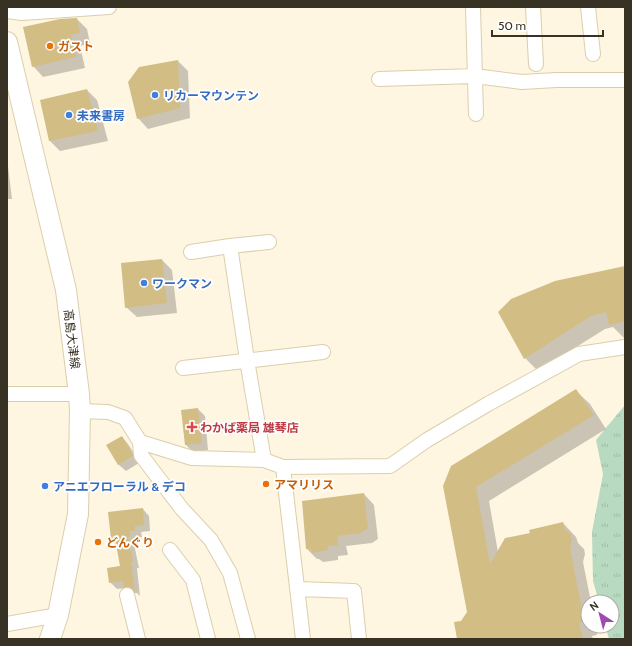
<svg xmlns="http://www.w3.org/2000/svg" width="632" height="646" viewBox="0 0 632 646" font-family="Cabin,'Noto Sans JP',sans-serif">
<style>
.grass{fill:url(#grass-tufts)}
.shadow{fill:#0003}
.building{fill:#d2bd84}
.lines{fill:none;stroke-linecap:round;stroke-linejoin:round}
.street-casing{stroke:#dbceab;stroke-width:16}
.secondary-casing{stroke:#dbceab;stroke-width:22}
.street{stroke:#fff;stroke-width:14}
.secondary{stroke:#fff;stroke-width:20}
.food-dot{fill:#e8710a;stroke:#fff;stroke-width:1.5}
.shop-dot{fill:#3f7fe0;stroke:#fff;stroke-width:1.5}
.health-dot{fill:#e0444e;stroke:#fff;stroke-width:1.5}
.labels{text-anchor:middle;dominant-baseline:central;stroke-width:3.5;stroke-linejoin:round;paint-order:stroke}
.food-label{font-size:12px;font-weight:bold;fill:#c56008;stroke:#fff;text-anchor:start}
.shop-label{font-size:12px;font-weight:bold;fill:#366cbe;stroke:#fff;text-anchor:start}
.street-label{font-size:12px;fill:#373224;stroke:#fff}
.health-label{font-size:12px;font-weight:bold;fill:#be3a42;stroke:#fff;text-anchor:start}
</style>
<defs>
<pattern id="grass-tufts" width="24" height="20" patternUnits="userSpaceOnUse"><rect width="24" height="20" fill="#b8dac0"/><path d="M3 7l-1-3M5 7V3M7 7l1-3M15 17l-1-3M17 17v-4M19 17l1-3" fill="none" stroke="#9fbca5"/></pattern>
</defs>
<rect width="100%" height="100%" fill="#fef6e1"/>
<!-- grass -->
<path class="grass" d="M625,405v234h-16l-4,-13h7v-24h-13l-6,-21 -1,-49 11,-58 -7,-34z"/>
<!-- shadow -->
<path class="shadow" d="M77,19l10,10 3,14 -10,3 5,22 -42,9 -10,-11z
M178,61l10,10 2,47 -42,11 -10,-11 2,-50z
M87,90l10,10 11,41 -48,10 -11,-11z
M7,165l1,1 4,33h-5z
M162,260l10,10 5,43 -40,4 -11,-10z
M625,267v70l-1,1 -11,-11 -8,2 -67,42 -13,-13z
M576,391l14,13 16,25 -117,72 9,51 33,-18 32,-11 13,14 2,6 6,6 1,5 -2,8 8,40h-3v24h7l2,9 -5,1 1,3h-135l4,-18 6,-8 -24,-126z
M198,409l7,7 3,34 -15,2 -7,-7z
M122,437l6,7 11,17v2l-13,8 -7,-6 -11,-19z
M364,494l10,11 4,34 -6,4 -26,3 2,9 -10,1v4l-15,2 -4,-3h-2l-10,-10 -4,-47z
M143,509l6,7 1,15 -9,1 1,5 -6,1 1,5 -3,1 5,24h-2l3,28 -3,-3h-6l-5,-5 -9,1 -7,-7 11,-15 -4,-23 -5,-5z"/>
<!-- building -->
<path class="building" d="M77,18l3,15 -9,2 5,22 -44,10 -9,-40 37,-8z
M178,60l2,48 -43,11 -9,-37 11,-15z
M87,89l11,42 -49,10 -9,-41z
M162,259l5,44 -42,5 -4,-45z
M625,266v55l-16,4 -3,-13 -15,4 -67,43 -26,-47 13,-13 44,-18z
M576,389l18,26 -118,72 14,77 15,-26 25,-5 -1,-3 34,-8 2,8 6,4 1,6 -2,8 14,73 -5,2 4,16h-126l-3,-17 7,-1 6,-9 -24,-126 8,-20z
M198,408l4,35 -17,2 -4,-35z
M122,436l10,17 1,3 -15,9 -12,-20z
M364,493l4,35 -7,5 -24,3 1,9 -10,1v4l-16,3 -1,-4h-5l-4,-48z
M143,508l1,17 -9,1v5h-5v6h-2l5,25h-2l4,30 -2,-3 -3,-2h-6l-1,-6 -14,2 -2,-15 13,-2 -5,-27h-4l-3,-27z"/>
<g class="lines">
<!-- street casing -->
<g class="street-casing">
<path id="street" d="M473,7l3,107
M533,7l3,57
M588,7l5,47
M7,11l15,2 87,-6
M379,79l96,-3 47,6 34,-2h69
M191,252l39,-6
M183,368l140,-16
M7,394h72
M80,411l28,1 17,6 15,24 52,16 72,2 19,7 107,-1 37,-26 61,-36 91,-50 46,-7
M140,442l1,13 41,54 29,31 19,33 18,66
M264,460l-17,-100 -17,-114 39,-4
M283,467l20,172
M170,550l23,30 15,59
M298,589l56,2 5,48
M127,595l11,44
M7,624l51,-9"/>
</g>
<!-- secondary casing -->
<g class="secondary-casing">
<path id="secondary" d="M7,42l59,248 13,104 1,17 -2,103 -20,101 -8,24"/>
</g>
<!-- street -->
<use href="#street" class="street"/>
<!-- secondary -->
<use href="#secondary" class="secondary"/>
</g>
<!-- markers -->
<g class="food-dot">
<circle cx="50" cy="46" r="4"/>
<circle cx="266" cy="484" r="4"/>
<circle cx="98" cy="542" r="4"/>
</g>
<g class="shop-dot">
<circle cx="155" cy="95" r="4"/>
<circle cx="69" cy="115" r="4"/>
<circle cx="144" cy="283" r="4"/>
<circle cx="45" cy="486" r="4"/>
</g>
<path class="health-dot" d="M190 421h4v4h4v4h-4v4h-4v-4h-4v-4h4z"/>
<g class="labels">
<!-- food labels -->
<g class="food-label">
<text x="58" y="46">ガスト</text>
<text x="274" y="484">アマリリス</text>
<text x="106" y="542">どんぐり</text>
</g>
<!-- shop labels -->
<g class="shop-label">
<text x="163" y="95">リカーマウンテン</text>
<text x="77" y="115">未来書房</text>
<text x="152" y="283">ワークマン</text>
<text x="53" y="486">アニエフローラル &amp; デコ</text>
</g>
<!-- street labels -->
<g class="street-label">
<text transform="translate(72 339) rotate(83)">高島大津線</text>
</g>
<!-- health labels -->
<g class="health-label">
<text x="200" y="427">わかば薬局 雄琴店</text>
</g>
</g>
<!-- border -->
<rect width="632" height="646" fill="none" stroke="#373224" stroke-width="16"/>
<!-- north arrow -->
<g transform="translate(600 614) rotate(324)"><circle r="19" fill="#ffffff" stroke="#afada7"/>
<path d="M0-3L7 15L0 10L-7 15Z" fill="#a048b4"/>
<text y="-6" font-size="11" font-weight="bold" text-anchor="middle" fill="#373224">N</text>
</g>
<!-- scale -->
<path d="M492 30v6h111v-6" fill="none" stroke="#373224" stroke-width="2"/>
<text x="498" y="30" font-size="12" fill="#373224" stroke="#ffffff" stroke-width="3" paint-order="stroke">50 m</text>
</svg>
